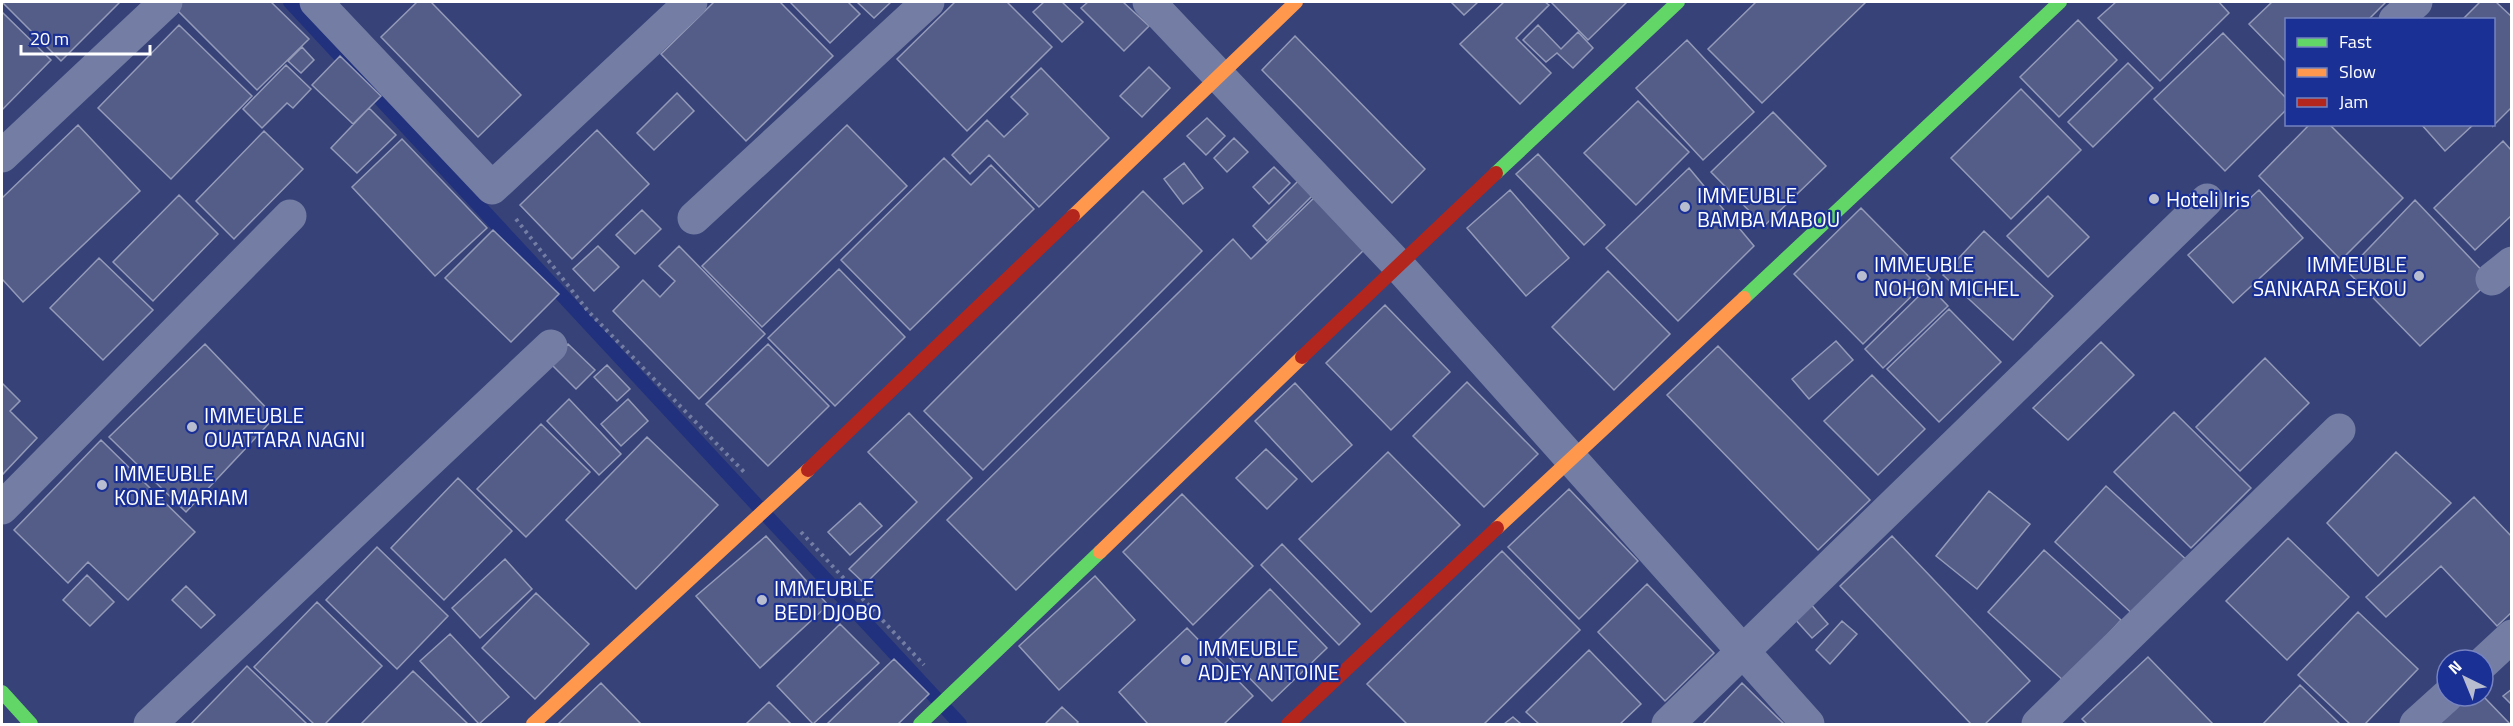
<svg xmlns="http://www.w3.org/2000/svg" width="2513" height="726" viewBox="0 0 2513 726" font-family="'Titillium Web',sans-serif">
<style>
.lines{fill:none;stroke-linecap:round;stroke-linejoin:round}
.stream{stroke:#21317d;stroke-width:14}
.building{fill:#545d88;stroke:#949bb9;stroke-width:1.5}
.path{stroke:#747ea4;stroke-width:4;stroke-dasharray:3 4.5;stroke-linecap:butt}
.street{stroke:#747ea4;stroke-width:33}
.fast{stroke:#63d668;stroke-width:14}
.slow{stroke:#ff974d;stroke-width:14}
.jam{stroke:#b3261e;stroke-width:14}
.poi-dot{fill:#b9bdd0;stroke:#1b3095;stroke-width:2}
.labels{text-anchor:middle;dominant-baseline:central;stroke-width:4.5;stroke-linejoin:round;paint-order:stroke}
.poi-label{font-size:21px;fill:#fff;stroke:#1b3095;text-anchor:start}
</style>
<rect width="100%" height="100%" fill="#374279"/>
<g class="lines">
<!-- stream -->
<path class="stream" d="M290,2l670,722"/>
</g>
<!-- building -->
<path class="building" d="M2,2h118l-59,59z
M176,2h95l38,37 -52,51 -85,-85z
M417,2h14l90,93 -43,42 -97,-100z
M714,2h66l53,54 -87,85 -85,-87z
M790,2h58l12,12 -30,29z
M857,2h34l-17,16z
M955,2h52l45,45 -85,84 -70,-72z
M1044,2h18l21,20 -21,20 -29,-30z
M1088,2h35l26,24 -25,25 -43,-43z
M1451,2h27l-14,13z
M1504,2h41l4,3 -33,33 35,35 -31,31 -60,-60z
M1551,2h76l-39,38z
M1756,2h110l-104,101 -54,-54z
M2116,2h103l10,11 -69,68 -62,-63z
M2272,2h114l-18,18h-82v42l-37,-38z
M2480,2h16l16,15v90l-19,19 1,-106h-32z
M2,12l49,48 -49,50z
M2078,20l39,40 -58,57 -39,-40z
M179,25l73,71 -81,83 -73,-71z
M1538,25l23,24 17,-17 15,16 -20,20 -16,-15 -11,9 -23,-22z
M2223,33l63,65v12l-61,61 -71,-72z
M1295,36l130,133 -33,34 -130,-133z
M1687,40l67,72 -51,48 -67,-72z
M302,47l12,13 -13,13 -13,-12z
M340,56l41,40 -28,28 -41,-39z
M2128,63l25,25 -60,59 -25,-25z
M286,65l25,24 -18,19 -6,-5 -25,25 -19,-19z
M1149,67l21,21 -28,29 -22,-21z
M1041,68l68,70 -70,69 -50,-52 -19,19 -18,-19 35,-35 17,17 24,-23 -17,-17z
M2021,89l60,61 -70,69 -60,-61z
M677,93l17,18 -40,39 -17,-17z
M1638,101l51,51 -53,53 -52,-52z
M369,108l27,27 -39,38 -26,-25z
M1773,112l53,54 -62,60 -53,-54z
M1207,118l18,18 -19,19 -19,-19z
M2310,124h19l74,74 -62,62 -82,-84z
M2421,124h53l-29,27z
M78,125l62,66 -117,111 -21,-23v-81z
M847,125l60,61 -145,141 -60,-61z
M597,130l52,54 -77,75 -52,-54z
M264,131l39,38 -69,70 -38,-38z
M1234,138l14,14 -21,20 -13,-14z
M402,139l85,89 -52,48 -83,-89z
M2503,141l9,10v64l-37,35 -41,-42z
M1538,154l67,71 -21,20 -68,-71z
M944,158l27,27 20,-20 43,44 -124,121 -69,-70z
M1184,163l19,25 -20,16 -19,-25z
M1274,167l16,16 -21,21 -16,-17z
M1689,168l65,78 -76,75 -72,-73z
M1300,179l14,15 -47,47 -14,-15z
M1510,190l59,68 -43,38 -59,-68z
M2259,190l44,48 -70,65 -45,-48z
M1143,191l59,60 -219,219 -59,-59z
M1319,193l50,52 -353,345 -69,-70 286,-281 18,20z
M179,195l39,39 -65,67 -40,-39z
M2048,196l41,41 -41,40 -41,-41z
M2415,200l76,80 -71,66 -73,-75z
M1861,208l69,70 -67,66 -69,-70z
M642,210l19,19 -26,25 -19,-19z
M493,230l66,64 -48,48 -66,-64z
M1984,231l69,65 -40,44 -70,-65z
M598,246l21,21 -25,24 -21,-22z
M679,246l86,88 -66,65 -86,-88 30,-31 17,17 15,-16 -16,-15z
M99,258l54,52 -50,50 -53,-52z
M839,269l66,68 -70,69 -67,-68z
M1608,271l62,63 -56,56 -62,-63z
M1929,286l19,20 -65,62 -18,-19z
M1385,305l65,67 -59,58 -65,-67z
M1949,309l52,53 -62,60 -52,-53z
M1836,341l17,19 -44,39 -17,-20z
M2101,342l33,33 -66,65 -35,-32z
M205,344l70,73 -89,95 -77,-75z
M568,344l27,26 -19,19 -26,-26z
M768,344l61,62 -61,60 -62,-62z
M1718,346l152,154 -52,50 -151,-155z
M2265,358l44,45 -69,68 -44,-44z
M607,365l23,24 -13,12 -23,-24z
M1872,375l53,54 -47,46 -54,-54z
M1467,382l71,72 -54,53 -71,-71z
M2,383l18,18 -10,10 27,27 -35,37z
M1295,383l57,62 -40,37 -57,-61z
M569,399l52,55 -22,21 -52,-54z
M628,399l20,22 -27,25 -20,-22z
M2174,412l77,76 -60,60 -77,-76z
M909,413l63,65 -107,106 -16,-15 68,-67 -49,-50z
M541,424l49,48 -64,65 -49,-48z
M647,437l71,68 -82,84 -70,-69z
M101,440l94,92 -67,68 -40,-38 -20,21 -54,-53z
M1266,449l31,30 -30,30 -31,-31z
M1388,452l72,73 -89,87 -72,-73z
M2396,452l55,51 -73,73 -51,-53z
M458,478l54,53 -68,69 -53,-52z
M2106,486l84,77 -52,56 -83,-77z
M1569,489l69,72 -59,58 -71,-72z
M1989,491l41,33 -53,65 -41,-33z
M1182,494l71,72 -60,59 -70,-73z
M2474,497l38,40v75l-15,14 -56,-60 -55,51 -20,-20z
M860,503l22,23 -32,29 -22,-23z
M766,536l62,69 -68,63 -64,-72z
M1892,536l138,145 -45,43h-14l-131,-138z
M2288,538l61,59 -62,63 -61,-59z
M1282,544l78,80 -21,21 -78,-80z
M377,547l71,69 -51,53 -71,-69z
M2044,550l77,70 -56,62 -77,-70z
M1502,551l78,79 -96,94h-77l-40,-40z
M505,559l27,30 -52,49 -28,-30z
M87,575l27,27 -24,24 -27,-26z
M1095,576l40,44 -76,70 -40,-44z
M1647,584l67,69 -49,48 -67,-69z
M186,586l29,29 -14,13 -29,-28z
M1270,589l57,59 -55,53 -57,-58z
M536,593l53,51 -54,55 -53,-51z
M317,602l65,64 -57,58h-11l-60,-57z
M1809,602l19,22 -16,14 -19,-21z
M2358,612l60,57 -53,55h-15l-52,-49z
M1842,621l15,13 -27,30 -14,-14z
M840,624l39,39 -66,61 -36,-38z
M1187,628l66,68 -29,28h-76l-29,-32z
M450,634l59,63 -30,27 -59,-63z
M1589,650l52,54 -21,20h-81l-13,-12z
M2148,657l65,67h-126l-5,-5z
M894,659l35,35 -31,30h-71z
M247,666l60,58h-116z
M413,671l55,53h-107z
M601,683l40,41h-83z
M1742,683l42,41h-81z
M2300,685l40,39h-77z
M2512,689v16l-9,-9z
M2466,696h17l27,28h-74z
M769,702l22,22h-45z
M1062,707l16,15 -2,2h-31z
M1513,717l8,7h-17z"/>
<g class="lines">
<!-- path -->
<path class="path" d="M516,219l72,92 158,163
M801,532l123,133"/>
<!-- street -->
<path class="street" d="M316,2l176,186 199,-186
M1149,2l249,263 410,459
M2395,20l21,-18
M2,156l164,-154
M694,218l234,-216
M2492,279l20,-16
M2,508l288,-292
M2483,663l29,-27
M150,724l401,-378
M1668,724l539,-524
M2038,724l301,-294
M2416,724l31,-28"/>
<!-- fast -->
<path class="fast" d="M1496,173l182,-171
M1744,298l316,-296
M2,692l29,32
M920,724l180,-172"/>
<!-- slow -->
<path class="slow" d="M1073,216l223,-214
M1497,528l247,-230
M1100,552l202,-195
M533,724l275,-254"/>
<!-- jam -->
<path class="jam" d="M1302,357l194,-184
M808,470l265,-254
M1288,724l209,-196"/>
</g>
<!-- markers -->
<g class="poi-dot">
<circle cx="2154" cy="199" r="6"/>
<circle cx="1685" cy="207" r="6"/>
<circle cx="1862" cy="276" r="6"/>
<circle cx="2419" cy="276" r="6"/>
<circle cx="192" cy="427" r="6"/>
<circle cx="102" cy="485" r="6"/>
<circle cx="762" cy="600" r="6"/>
<circle cx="1186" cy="660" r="6"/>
</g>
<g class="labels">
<!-- poi labels -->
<g class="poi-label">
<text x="1697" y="195">IMMEUBLE<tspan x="1697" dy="24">BAMBA MABOU</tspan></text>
<text x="2166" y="199">Hoteli Iris</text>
<text x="1874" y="264">IMMEUBLE<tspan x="1874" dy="24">NOHON MICHEL</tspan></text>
<text x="2407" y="264" text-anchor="end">IMMEUBLE<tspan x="2407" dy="24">SANKARA SEKOU</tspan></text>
<text x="204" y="415">IMMEUBLE<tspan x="204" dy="24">OUATTARA NAGNI</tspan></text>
<text x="114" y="473">IMMEUBLE<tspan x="114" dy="24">KONE MARIAM</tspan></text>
<text x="774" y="588">IMMEUBLE<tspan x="774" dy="24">BEDI DJOBO</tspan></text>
<text x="1198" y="648">IMMEUBLE<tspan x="1198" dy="24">ADJEY ANTOINE</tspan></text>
</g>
</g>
<!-- border -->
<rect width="2513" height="726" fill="none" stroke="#ffffff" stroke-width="6"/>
<!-- legend -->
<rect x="2285" y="18" width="210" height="108" fill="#1b3095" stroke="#7683bf" stroke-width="1.5"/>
<rect x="2297" y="38" width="30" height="9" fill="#63d668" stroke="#7683bf" stroke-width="1.5"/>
<text x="2339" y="48" font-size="18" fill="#ffffff">Fast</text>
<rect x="2297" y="68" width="30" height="9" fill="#ff974d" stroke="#7683bf" stroke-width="1.5"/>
<text x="2339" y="78" font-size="18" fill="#ffffff">Slow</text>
<rect x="2297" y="98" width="30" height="9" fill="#b3261e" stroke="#7683bf" stroke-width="1.5"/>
<text x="2339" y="108" font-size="18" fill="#ffffff">Jam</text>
<!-- north arrow -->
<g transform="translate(2465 678) rotate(317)"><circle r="28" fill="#1b3095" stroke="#7683bf" stroke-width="1.5"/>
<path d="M0-4.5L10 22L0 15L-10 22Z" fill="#b9bdd0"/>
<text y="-9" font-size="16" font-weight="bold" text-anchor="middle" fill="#ffffff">N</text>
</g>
<!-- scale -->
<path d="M21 45v9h129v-9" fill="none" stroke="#ffffff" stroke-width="3"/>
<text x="30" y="45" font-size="18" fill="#ffffff" stroke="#1b3095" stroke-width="4.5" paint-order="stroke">20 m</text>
</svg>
